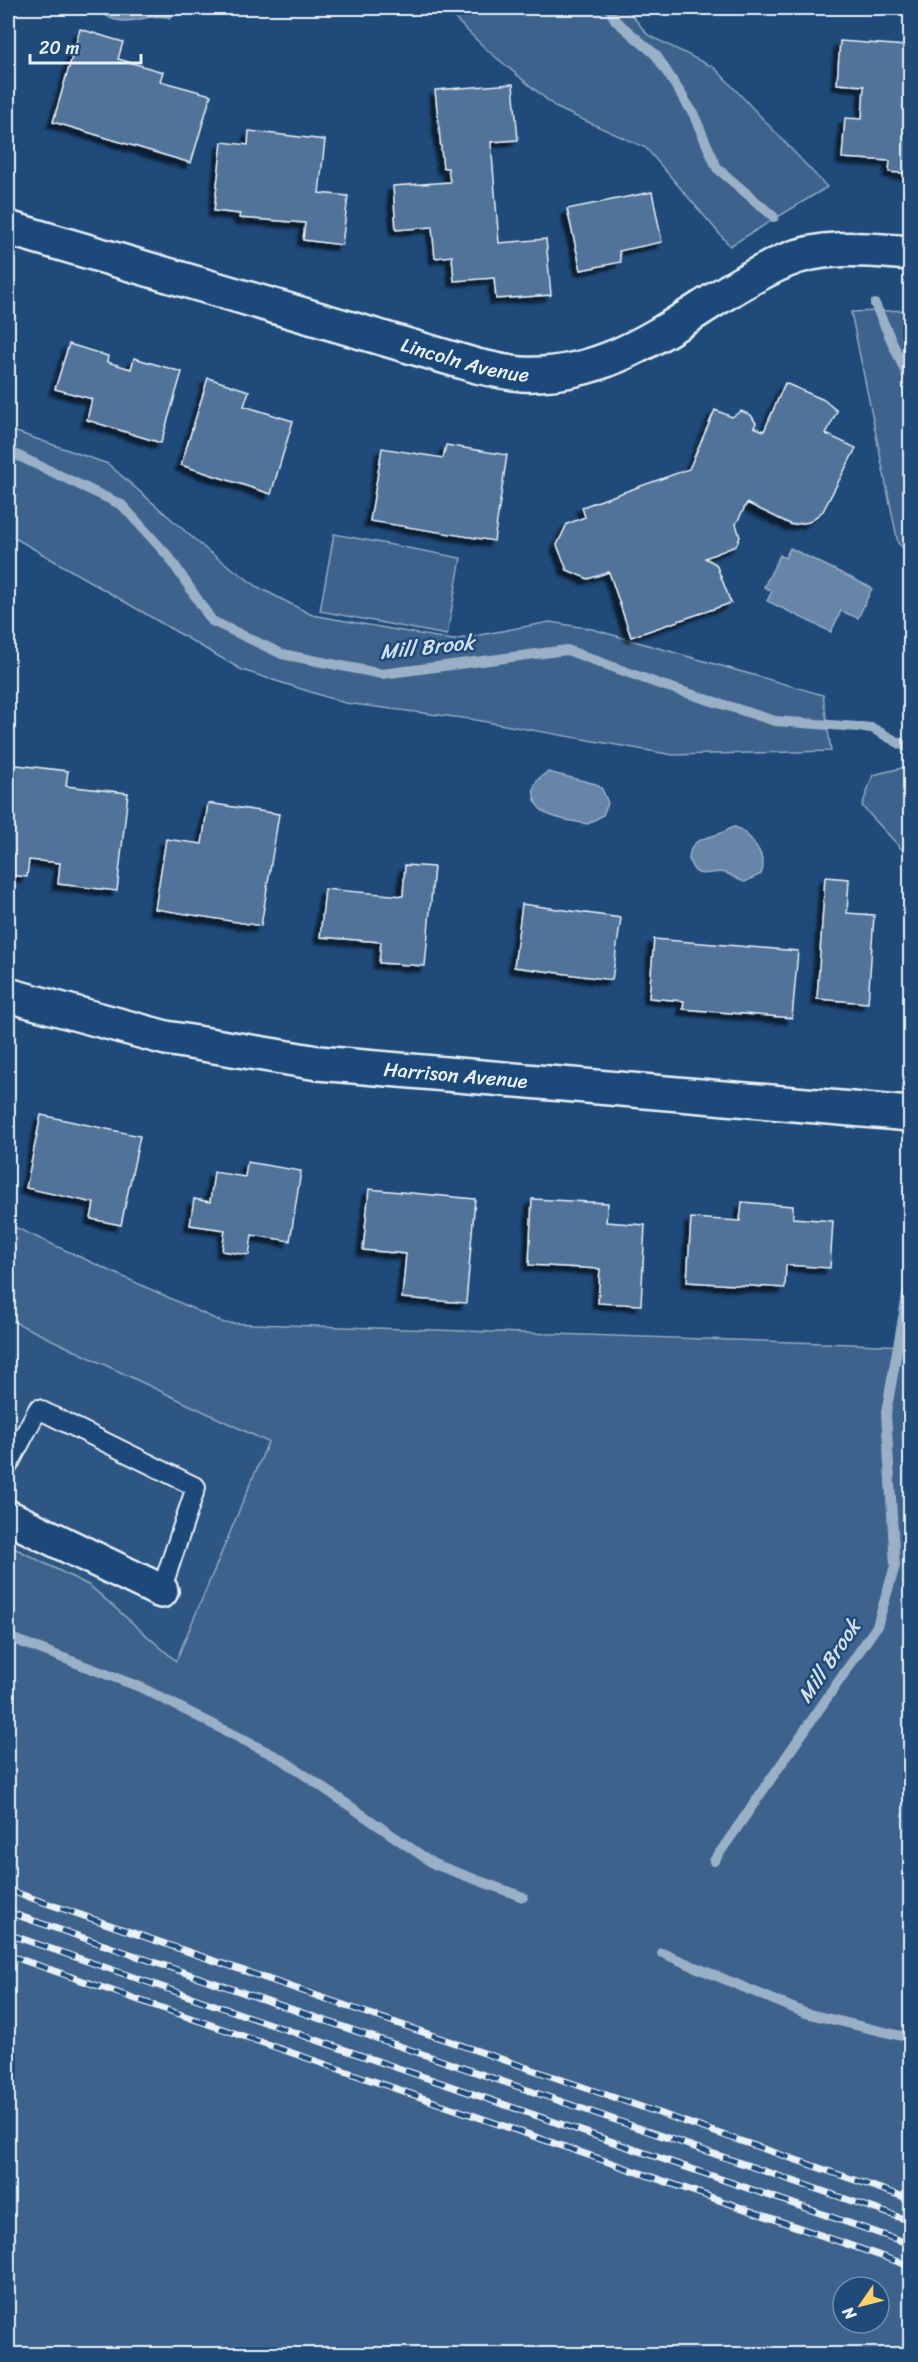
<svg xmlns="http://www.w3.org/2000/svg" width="918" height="2362" viewBox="0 0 918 2362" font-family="Sriracha,sans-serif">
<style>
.built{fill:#2e5683}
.green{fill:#3c628c;stroke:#92aac2;stroke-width:1.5;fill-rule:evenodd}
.water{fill:#6685a7;stroke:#9ab0c7;stroke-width:1.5}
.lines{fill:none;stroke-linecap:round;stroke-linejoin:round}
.stream{stroke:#9ab0c7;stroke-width:10}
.building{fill:#517399;stroke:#e8f1f8;stroke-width:1.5;filter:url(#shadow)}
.service-casing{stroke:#e8f1f8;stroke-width:22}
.minor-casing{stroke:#e8f1f8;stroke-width:38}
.service{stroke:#1f4a7a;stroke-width:18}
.minor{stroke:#1f4a7a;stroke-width:33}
.rail-casing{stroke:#e8f1f8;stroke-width:7}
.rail{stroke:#1f4a7a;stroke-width:4.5;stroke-dasharray:14;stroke-linecap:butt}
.labels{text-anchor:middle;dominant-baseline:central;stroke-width:5;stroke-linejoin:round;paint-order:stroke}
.street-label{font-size:20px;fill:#e8f1f8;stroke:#1f4a7a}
.water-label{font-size:21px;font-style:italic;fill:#d4e1ec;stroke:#1f4a7a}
</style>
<defs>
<filter id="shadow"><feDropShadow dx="-5.5" dy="5.5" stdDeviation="1.5" flood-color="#0009"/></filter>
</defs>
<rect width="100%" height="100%" fill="#1f4a7a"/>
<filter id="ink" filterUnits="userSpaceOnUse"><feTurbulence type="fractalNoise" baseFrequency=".0167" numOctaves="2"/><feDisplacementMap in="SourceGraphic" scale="12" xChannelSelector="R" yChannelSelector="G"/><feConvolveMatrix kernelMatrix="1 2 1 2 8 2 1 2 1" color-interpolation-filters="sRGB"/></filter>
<g filter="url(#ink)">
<!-- built -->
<path class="built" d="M8,1319l260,122 -92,220 -86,-75 -82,-41z"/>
<!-- green -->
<path class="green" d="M444,8h182l22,27 67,33 112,119 -97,59 -84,-98 -89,-40 -71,-59z
M910,310v245l-12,-12 -47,-231z
M8,429l100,35 100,87 50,36 54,28 141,25 97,-18 42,7 231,66 8,56 -158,4 -203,-36 -125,-16 -103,-33 -234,-136z
M334,534l127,24 -14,77 -127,-24z
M910,766v92l-48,-52 11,-31z
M8,1224l216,99 686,23v1008h-902v-809l82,41 86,75 92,-219 -260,-123zM843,2287h36v36h-36z"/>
<!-- water -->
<path class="water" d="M104,8h69l-2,10c-22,-7 -46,12 -66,-3z
M790,548l82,40 -14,30 -17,-7 -10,21 -64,-31 5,-10 -8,-4 16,-32 5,3z
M548,772l48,12 6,5 6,14 -5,12 -15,9c-19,-4 -52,-5 -54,-29 -2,-11 4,-17 14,-23z
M734,827c15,3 35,32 27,47l-16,8c-8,-2 -12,-6 -19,-9 -14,-5 -30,12 -37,-14 1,-19 12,-19 26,-24 7,-1 12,-6 19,-8z"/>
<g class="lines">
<!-- stream -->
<path class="stream" d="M609,8l7,13 40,34 37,58 24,55 57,49
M875,304l35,78
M8,451l114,54 47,52 43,64 70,33 100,20 185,-24 92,34 116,37 97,7 38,21
M8,1637l132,50 143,73 151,104 89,33
M714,1861l163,-235 18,-60 -9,-153 24,-134
M662,1953l143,60 105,25"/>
</g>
<!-- building -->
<path class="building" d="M80,29l43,13 -5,17 45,13 -3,9 51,14 -20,68 -138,-41z
M840,41l67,5 -3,46h6v82l-21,-2 1,-11 -48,-3 3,-40 17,1 2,-33 -27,-2z
M513,84l5,56 -27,2 8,101 47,-4 5,56 -55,4 -2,-21 -40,3 -2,-25 -17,2 -3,-31 -36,3 -3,-44 57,-4 -2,-14h-5l-8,-78z
M249,131l76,9 -6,53 29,3 -6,49 -39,-5 2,-17 -66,-5 1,-4 -26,-3 8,-69 26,3z
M652,192l10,50 -43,9 2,11 -40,8 -14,-61z
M69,344l39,12 -1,6 24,7 3,-11 48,14 -21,71 -74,-23 5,-21 -37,-10z
M208,378l41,13 -5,15 49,15 -22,73 -90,-29z
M785,383l39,17 13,11 -11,23 30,14 -33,63 -14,11 -17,3 -45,-22 -11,21 4,13 -4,9 -31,12 11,6 15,39 -100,34 -22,-65 -21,7 -21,-9 -10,-25 10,-21 18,-7 -3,-10 107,-38 26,-59 17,7 9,-6 10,4 5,8 -2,4 10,4z
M446,445l61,10 -13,86 -124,-20 12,-73 61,10z
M8,764l60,7 -2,15 62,7 -11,98 -59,-7 2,-21 -31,-3 -2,17 -19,-2z
M208,803l71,11 -18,112 -106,-17 11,-70 36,5z
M405,865l29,2 -9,99 -46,-3 2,-21 -61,-5 5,-48 78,7z
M825,877l24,2 -2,34 27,2 -6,88 -51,-4z
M522,904l99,14 -9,62 -98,-13z
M654,939l144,12 -6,67 -109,-9 1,-8 -35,-3z
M41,1115l99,21 -19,89 -30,-6 3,-16 -68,-15z
M247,1162l54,9 -11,70 -38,-6 -3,20 -27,-4 3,-21 -35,-5 4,-26 16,3 4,-30 31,5z
M369,1189l106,10 -9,104 -64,-5 4,-44 -43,-4z
M532,1199l76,4 -2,19 39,3 -4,80 -43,-2 2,-34 -71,-4z
M742,1202l51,4v12l40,3 -3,47 -44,-3 -1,23 -98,-6 4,-64 49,3z"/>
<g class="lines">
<!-- service casing -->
<g class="service-casing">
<path id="service" d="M8,1466l30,-57 158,78 -35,104"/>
</g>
<!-- minor casing -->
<g class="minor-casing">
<g id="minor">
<path id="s1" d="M8,228l469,138c14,3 30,7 45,8 106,5 173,-74 263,-113 39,-17 84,-11 125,-8"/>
<path id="s2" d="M8,995l158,43 152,25 592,51"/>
<path d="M8,1517l153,74"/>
</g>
</g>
<!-- service -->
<use href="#service" class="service"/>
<!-- minor -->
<use href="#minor" class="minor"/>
<!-- rail casing -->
<g class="rail-casing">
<path id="rail" d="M8,1890l902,309
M8,1912l902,309
M8,1934l902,310
M8,1955l902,311"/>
</g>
<!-- rail -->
<use href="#rail" class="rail"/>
</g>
</g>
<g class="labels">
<!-- street labels -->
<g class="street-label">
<text stroke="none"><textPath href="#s1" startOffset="476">Lincoln Avenue</textPath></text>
<text stroke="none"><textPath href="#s2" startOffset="456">Harrison Avenue</textPath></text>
</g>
<!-- water labels -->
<g class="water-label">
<text transform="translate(427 647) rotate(-6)">Mill Brook</text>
<text transform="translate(829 1661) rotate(-56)">Mill Brook</text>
</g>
</g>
<!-- margin -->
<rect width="918" height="2362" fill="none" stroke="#1f4a7a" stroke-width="30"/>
<rect x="15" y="15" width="888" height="2332" fill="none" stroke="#e8f1f8" stroke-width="2" filter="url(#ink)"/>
<!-- north arrow -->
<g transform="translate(861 2305) rotate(235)"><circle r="28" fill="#1f4a7a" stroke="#6f8dac" stroke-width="1.5"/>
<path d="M0-4.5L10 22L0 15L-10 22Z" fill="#ffd166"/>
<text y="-9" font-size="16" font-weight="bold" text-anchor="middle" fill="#e8f1f8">N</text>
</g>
<!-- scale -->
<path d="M30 54v9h111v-9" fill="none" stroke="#e8f1f8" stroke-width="3"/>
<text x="39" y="54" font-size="18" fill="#e8f1f8" stroke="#1f4a7a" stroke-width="4.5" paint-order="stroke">20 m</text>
</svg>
